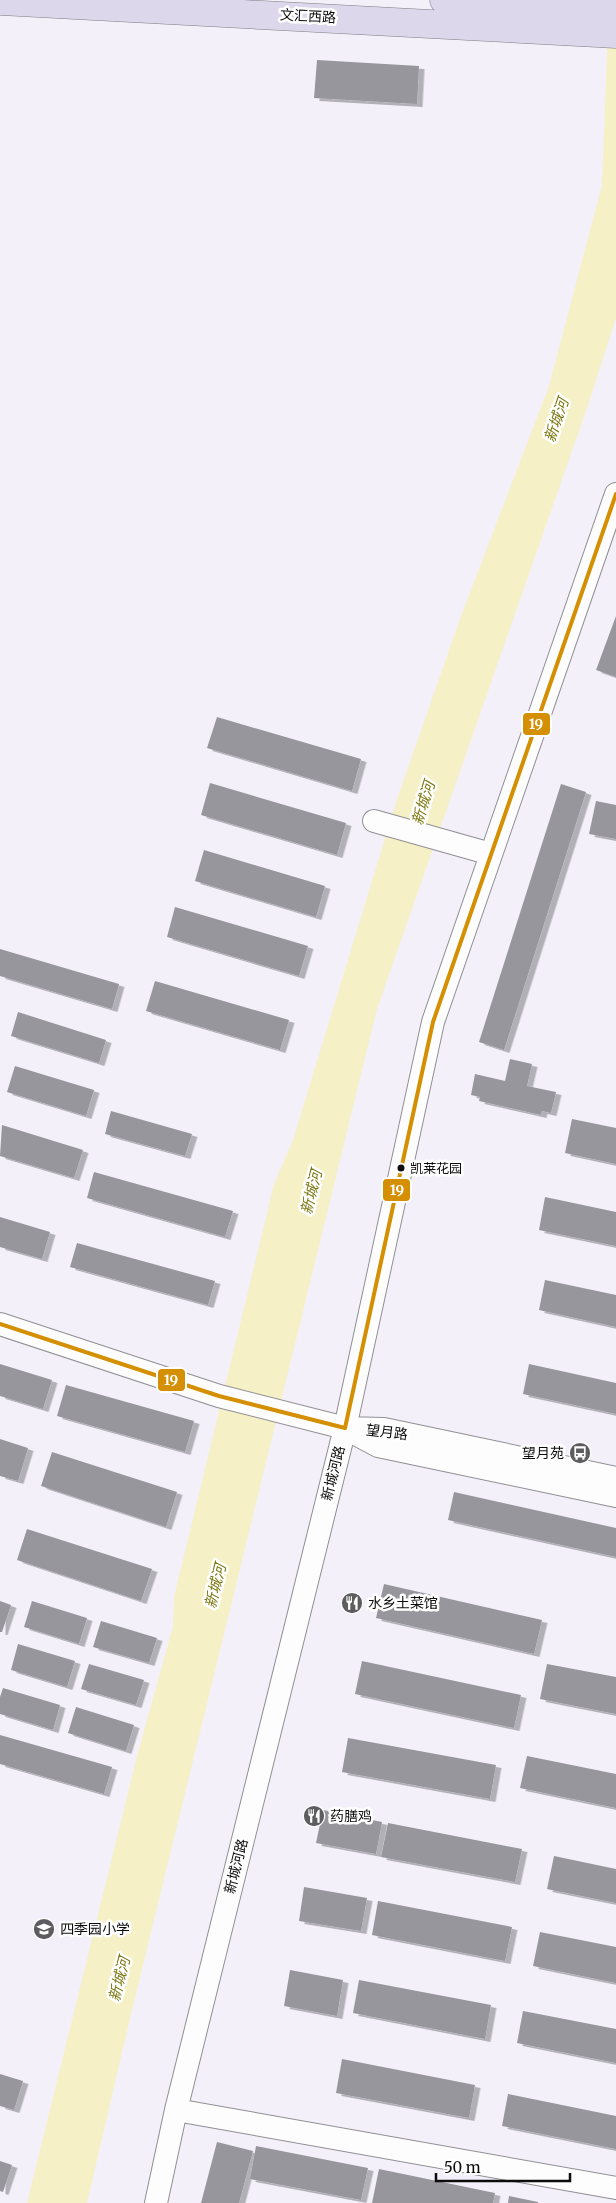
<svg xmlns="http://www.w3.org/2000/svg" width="616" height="2203" viewBox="0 0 616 2203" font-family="Merriweather,'Noto Sans SC',serif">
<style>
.water{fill:#f6f0c6}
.building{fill:#97969d;filter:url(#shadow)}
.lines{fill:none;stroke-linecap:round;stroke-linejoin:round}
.minor-casing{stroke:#908f93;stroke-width:24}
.major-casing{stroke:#7d7c80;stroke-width:29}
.minor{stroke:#fdfdfe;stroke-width:22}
.major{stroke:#ddd7ec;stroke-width:28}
.bus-1-casing{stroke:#fff;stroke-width:8}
.bus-1{stroke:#d48f02;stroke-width:4}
.bus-dot{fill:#0c0c0c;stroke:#fff;stroke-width:2}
.labels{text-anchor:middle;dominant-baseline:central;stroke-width:5;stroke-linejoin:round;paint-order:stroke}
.bus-label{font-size:13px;fill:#0c0c0c;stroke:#fff;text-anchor:start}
.street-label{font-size:14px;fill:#0c0c0c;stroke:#fff}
.poi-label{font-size:14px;fill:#0c0c0c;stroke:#fff;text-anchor:start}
.water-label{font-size:15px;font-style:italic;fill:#7c7812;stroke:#fff}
.line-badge{stroke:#fff;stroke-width:2}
.badge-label{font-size:14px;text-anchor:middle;font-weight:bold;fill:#fff}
</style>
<defs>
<filter id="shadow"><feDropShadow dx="5.5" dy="3" stdDeviation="0" flood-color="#0004"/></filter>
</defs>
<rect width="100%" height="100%" fill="#f3f0fa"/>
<!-- water -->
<path class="water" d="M609,0h7v318l-29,90 -210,601 -247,1009 -43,185h-60l110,-447 36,-130 1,-29 100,-413 19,-44 104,-341 64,-183 88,-230 53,-201z"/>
<!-- building -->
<path class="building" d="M317,60l102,6 -2,38 -103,-6z
M616,616v61l-20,-7z
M217,717l144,42 -9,32 -145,-43z
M210,783l136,40 -9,32 -136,-40z
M561,784l25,8 -82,258 -25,-8z
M596,801l20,4v34l-27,-5z
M204,850l121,36 -9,31 -121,-36z
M175,907l133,39 -9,30 -132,-39z
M0,949l119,35 -7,25 -112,-33z
M155,981l134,39 -9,30 -134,-39z
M18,1012l88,28 -7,23 -88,-27z
M510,1059l22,5 -5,22 29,6 -5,21 -9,-2 -1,4 -62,-14 1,-4 -9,-2 4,-21 30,7z
M15,1066l79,24 -8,26 -79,-24z
M111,1111l81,23 -7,22 -80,-22z
M572,1119l44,9v36l-51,-11z
M2,1125l81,25 -9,28 -74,-22z
M94,1172l139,39 -8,26 -138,-39z
M545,1197l71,15v34l-77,-16z
M0,1217l50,15 -8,27 -42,-12z
M77,1243l138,38 -7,24 -138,-38z
M545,1280l71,15v32l-77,-17z
M0,1364l52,16 -9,29 -43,-13z
M529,1364l87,19v31l-93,-20z
M66,1385l128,36 -9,31 -128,-36z
M0,1439l28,9 -10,33 -18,-5z
M52,1452l125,40 -11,35 -125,-41z
M454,1492l162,36v29l-168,-37z
M27,1529l125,40 -11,32 -124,-41z
M384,1584l158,36 -8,34 -158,-36z
M0,1601l11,4 -9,27h-2z
M32,1601l55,17 -8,26 -55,-17z
M101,1621l56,17 -8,25 -56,-16z
M18,1644l57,17 -8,26 -56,-17z
M362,1661l159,34 -7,33 -159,-34z
M89,1664l55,16 -8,25 -55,-16z
M547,1664l69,13v37l-76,-15z
M3,1688l57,17 -7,25 -53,-16v-17z
M76,1707l58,18 -8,26 -58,-18z
M0,1735l112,32 -8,27 -104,-30z
M348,1738l148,27 -6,34 -148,-27z
M527,1756l89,18v34l-96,-20z
M323,1810l59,12 -6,32 -60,-11z
M388,1823l134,26 -7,33 -134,-25z
M554,1856l62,13v34l-69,-14z
M304,1887l63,11 -6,33 -62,-10z
M378,1901l134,26 -7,34 -133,-26z
M540,1932l76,15v36l-83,-17z
M290,1970l53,10 -6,36 -53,-10z
M359,1980l132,25 -6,34 -132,-26z
M523,2011l93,18v34l-99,-20z
M342,2059l133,26 -6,33 -133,-25z
M0,2074l23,7 -9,29 -14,-4z
M508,2094l108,22v33l-114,-23z
M217,2142l36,9 -14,52h-38z
M256,2146l112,22 -7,32 -111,-21z
M0,2161l12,4 -9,27 -3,-1z
M379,2169l116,24 -2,10h-121z
M509,2196l29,6v1h-30z"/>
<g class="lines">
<!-- minor casing -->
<g class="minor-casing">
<path id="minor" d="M374,821l117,33
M0,1324l219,72 126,32 39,1 232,49
M348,1430l30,16 238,50
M176,2110l440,78
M156,2203l20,-93 169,-682 88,-406 183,-528"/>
</g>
<!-- major casing -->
<g class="major-casing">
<path id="major" d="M444,0l172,9
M0,1l616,33"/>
</g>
<!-- minor -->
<use href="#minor" class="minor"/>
<!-- major -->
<use href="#major" class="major"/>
<!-- bus-1 casing -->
<g class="bus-1-casing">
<path id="bus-1" d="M0,1324l219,72 126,32
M345,1428l88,-406 183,-528"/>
</g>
<!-- bus-1 -->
<use href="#bus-1" class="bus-1"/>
</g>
<!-- icons -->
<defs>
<g id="bus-disc" transform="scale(1.125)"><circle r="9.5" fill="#5d5c5f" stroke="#fff"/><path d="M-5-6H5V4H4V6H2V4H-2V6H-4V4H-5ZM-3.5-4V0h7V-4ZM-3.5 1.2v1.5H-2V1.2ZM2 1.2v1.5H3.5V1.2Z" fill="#fff"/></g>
<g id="restaurant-disc" transform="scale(1.125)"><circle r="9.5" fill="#5d5c5f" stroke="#fff"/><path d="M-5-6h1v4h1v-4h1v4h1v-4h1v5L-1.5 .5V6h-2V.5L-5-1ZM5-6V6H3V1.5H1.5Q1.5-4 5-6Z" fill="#fff"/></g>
<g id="school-disc" transform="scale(1.125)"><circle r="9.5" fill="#5d5c5f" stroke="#fff"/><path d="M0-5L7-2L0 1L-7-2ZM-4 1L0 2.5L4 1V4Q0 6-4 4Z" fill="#fff"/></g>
</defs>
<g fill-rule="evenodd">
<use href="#bus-disc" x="580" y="1453"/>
<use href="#restaurant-disc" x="352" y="1603"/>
<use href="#restaurant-disc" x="314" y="1816"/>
<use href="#school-disc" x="44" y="1929"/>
</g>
<!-- markers -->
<circle class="bus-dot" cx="401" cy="1168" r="4.5"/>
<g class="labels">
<!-- bus labels -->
<g class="bus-label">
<text x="410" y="1168">凯莱花园</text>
</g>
<!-- street labels -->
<g class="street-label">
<text transform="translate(308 16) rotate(3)">文汇西路</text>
<text transform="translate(387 1432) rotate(7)">望月路</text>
<text transform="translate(333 1473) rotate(-76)">新城河路</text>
<text transform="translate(236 1866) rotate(-76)">新城河路</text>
</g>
<!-- poi labels -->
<g class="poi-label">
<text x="564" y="1453" text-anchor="end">望月苑</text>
<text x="368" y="1603">水乡土菜馆</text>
<text x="330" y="1816">药膳鸡</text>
<text x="60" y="1929">四季园小学</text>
</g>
<!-- water labels -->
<g class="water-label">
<text transform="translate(556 420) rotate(-71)">新城河</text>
<text transform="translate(423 803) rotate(-73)">新城河</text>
<text transform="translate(311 1192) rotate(-76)">新城河</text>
<text transform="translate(215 1586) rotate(-76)">新城河</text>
<text transform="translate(119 1979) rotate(-76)">新城河</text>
</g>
</g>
<g class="line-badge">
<rect x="522" y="712" width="29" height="24" rx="5" fill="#d48f02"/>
<rect x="382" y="1178" width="29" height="24" rx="5" fill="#d48f02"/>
<rect x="157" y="1368" width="29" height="24" rx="5" fill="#d48f02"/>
</g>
<g class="badge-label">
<text x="536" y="729">19</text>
<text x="397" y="1195">19</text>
<text x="171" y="1385">19</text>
</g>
<!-- scale -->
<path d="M436 2173v8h134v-8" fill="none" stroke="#0c0c0c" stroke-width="2.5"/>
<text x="444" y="2173" font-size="15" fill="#0c0c0c" stroke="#ffffff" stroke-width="4" paint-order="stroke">50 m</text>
</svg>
